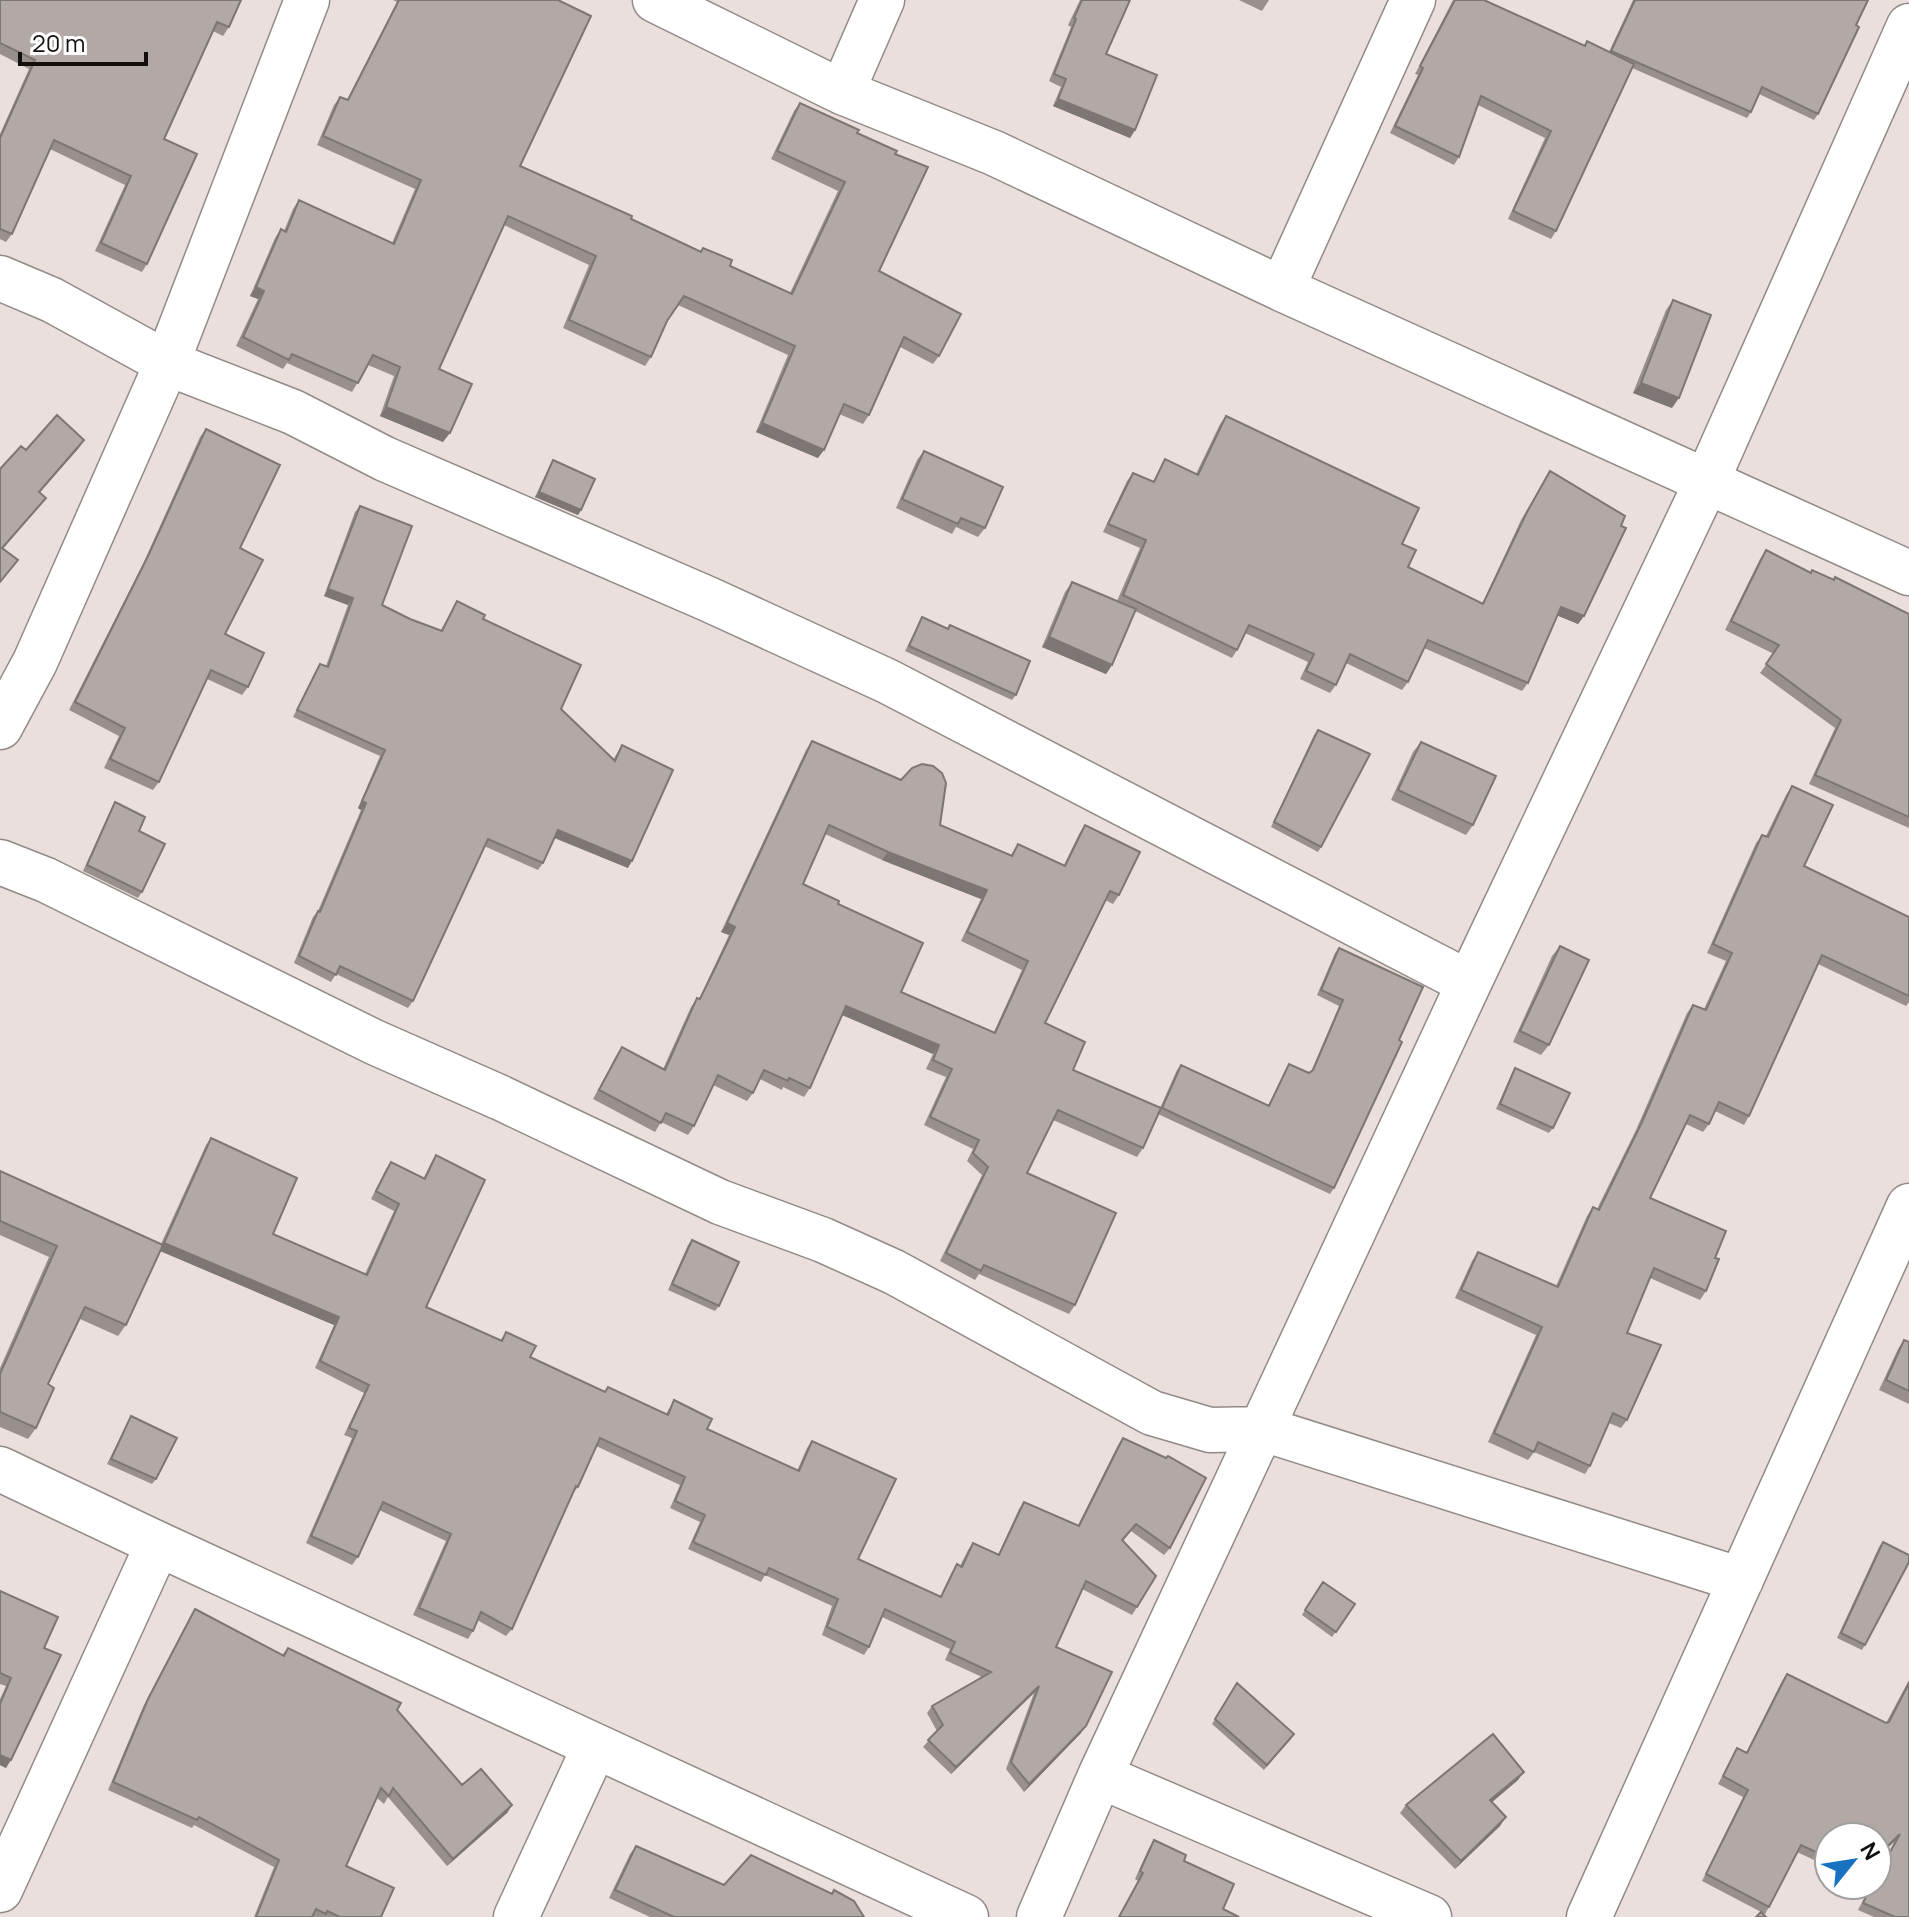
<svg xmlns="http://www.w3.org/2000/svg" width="1909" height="1917" viewBox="0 0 1909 1917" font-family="Manrope,sans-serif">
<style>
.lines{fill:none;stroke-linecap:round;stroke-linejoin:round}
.street-casing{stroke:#938a87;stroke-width:47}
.street{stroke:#fff;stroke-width:44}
.wall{fill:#99908e;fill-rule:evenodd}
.shaded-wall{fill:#7d7674}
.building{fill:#b2a8a5;stroke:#7d7674;stroke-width:2;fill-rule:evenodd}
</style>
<rect width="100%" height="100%" fill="#eadfdc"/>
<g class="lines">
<!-- street casing -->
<g class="street-casing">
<path id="street" d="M655,0l187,92 152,61 288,136 627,284
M842,92l40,-92
M0,278l52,22 115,63 126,49 92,47 323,140 179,82 582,302
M1282,289l131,-289
M0,727l35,-65 132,-299 140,-363
M0,862l46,18 328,162 127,56 219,104 103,38 71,32 258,141 58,17 53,-1 478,151
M0,1469l158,75 808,373
M1100,1776l329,141
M0,1890l158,-346
M516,1917l79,-171
M1039,1917l61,-141 369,-793 237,-500 203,-457
M1589,1917l320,-711"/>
</g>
<!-- street -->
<use href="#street" class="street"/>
</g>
<!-- wall -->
<path class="wall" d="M0,0h241l-12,27 -6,9 -10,-5 -49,108 -17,125 -5,8 -47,-21 30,-66 -75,-36 -38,85 -6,8 -6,-3v-105l29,-65 -29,-15z
M393,0h165l-38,166 181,85 2,-3 27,18 60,27 48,-102 -67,-32 23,-48 6,-8 95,51 -16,117 60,85 -6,8 -33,-17 -31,68 -6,9 -24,-10 -21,44 -62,-26 32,-77 -110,-50 -11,16 -16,36 -6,9 -82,-38 26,-63 -85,-40 -65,144 4,73 -63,-26 14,-40 -26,-11 -16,27 -65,-29 -4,6 -47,-23 22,-47 -8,-3 25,-58 6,-9 3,2 9,-22 6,-9 93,43 23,-54 -98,-44 17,-40 6,-8 7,3 50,-98z
M1080,0h50l-24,54 29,76 -5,8 -77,-32 8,-19 -12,-6 22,-54 -3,-2z
M1239,0h30l-7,11z
M1453,0h31l100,46 3,-5 22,11 24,-52h235l-50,114 -4,6 -55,-26 -8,18 -4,6 -115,-50 -76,163 -5,8 -43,-20 37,-81 -67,-33 -19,52 -5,8 -64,-32 28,-58 -3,-1z
M1673,300l-1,108 -39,-15 33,-83z
M1226,416l176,128 6,23 74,37 39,-84 29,-49 71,55 -37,90 -6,8 -21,-9 -29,68 -6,8 -98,-43 -16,34 -6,8 -56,-27 -10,22 -6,8 -30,-14 8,-17 -63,-29 -8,17 -5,8 -97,-47 -23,54 -6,9 -64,-27 23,-55 7,-10 45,19 23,-53 -37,-16 24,-51 6,-8 20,9 12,-23 31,15 24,-50z
M206,429l34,119 -15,86 23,53 -6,8 -35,-16 -48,103 -6,8 -49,-22 15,-32 -50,-26 74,-146 57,-127z
M924,451l61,77 -7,9 -22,-10 -4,7 -56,-26 21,-48z
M553,460l28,50 -3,5 -43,-18 15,-32z
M360,506l22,99 28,14 31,11 16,-29 26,18 78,90 52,51 9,-15 6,123 -74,-30 -11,25 -5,7 -54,-24 -71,155 -5,7 -72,-34 -5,8 -37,-19 19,-46 5,-6 43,-101 -3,-2 22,-52 -87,-39 23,-46 4,-7 6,2 22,-61 -24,-9 31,-84z
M1766,550l143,212v66l-100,-44 26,-56 -75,-55 14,-19 -49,-24 35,-71z
M922,617l25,11 3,-3 66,70 -4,5 -107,-49z
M1318,730l3,117 -3,5 -47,-25 43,-92z
M812,741l128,84 71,30 7,-11 46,21 15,-31 6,-9 34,70 -6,9 -8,-4 -60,123 28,47 87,38 17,-38 4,-5 87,41 21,-42 20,9 2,-1 28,-66 -22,-11 18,-42 4,-5 60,92 -65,148 -4,6 -172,-80 -15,34 -6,9 -84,-37 -26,53 48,132 -6,9 -90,-40 -4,6 -35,-19 42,-86 -15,-14 6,-12 -49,-24 22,-48 -20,-8 7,-15 -91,-39 -32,73 -6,9 -21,-10 -1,3 -22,-11 -7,14 -6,8 -34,-16 -19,41 -6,9 -27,-13 -6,10 -62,-33 23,-43 6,-9 41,22 28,-62 6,-9 2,1 30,-64 -8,-3 85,-182zM825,834l57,26 99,39 -20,42 61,29 -28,62 -93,-40 -63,-88 -35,-20z
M1421,742l52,83 -7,10 -75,-35 22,-48z
M1792,786l12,80 105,51v85l-3,4 -88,-42 -69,152 -5,9 -29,-14 -6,13 -6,8 -17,-8 -36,74 65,60 -9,33 -6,9 -50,-22 -23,55v87l-6,8 -12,-5 -19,43 -5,8 -51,-22 -6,8 -40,-18 48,-107 -81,-37 17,-37 6,-9 78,34 31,-70 6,-9 4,2 39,-79 51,-117 6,-8 11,4 22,-48 -19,-8 49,-110 6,-8 4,1 20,-41z
M115,802l24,29 3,61 -4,6 -55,-27 29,-64z
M1560,946l-11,99 -8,10 -28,-13 39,-86z
M1515,1068l38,60 -4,5 -53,-24 16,-36z
M211,1138l62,96 92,40 29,-63 -23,-12 15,-30 5,-7 32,17 8,-16 5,-8 -10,152 74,34 6,-9 24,25 75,35 3,-5 58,27 8,-14 33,29 90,42 10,-23 5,-7 46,118 82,38 12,-25 5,-8 3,2 8,-16 5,-7 25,12 21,-46 5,-7 54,23 40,-80 5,-7 47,110 -6,7 -33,-24 -8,10 14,66 -5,8 -50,-26 -26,58 25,86 -57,59 -18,-23 28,-76 -83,81 -28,-27 14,-16 -10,-18 5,-7 50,-29 -37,-17 5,-11 -68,-32 -13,30 -5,8 -42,-20 10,-29 -67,-31 -4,7 -73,-33 12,-27 -30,-14 10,-23 -84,-39 -18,41 -6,7 -60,135 -6,7 -29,-16 -4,11 -5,8 -55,-24 33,-74 -67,-31 -21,47 -6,8 -46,-22 46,-105 -8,-3 20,-42 -49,-25 19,-43 -174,-74 -34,74 -8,11 -38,-17 -32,65 -12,44 -8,11 -28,-12v-59l49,-111 -49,-22v-64l161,73 45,-99z
M692,1240l27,66 -4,5 -47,-21 20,-45z
M1904,1340l5,2v62l-30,-14 19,-41z
M131,1416l25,63 -4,5 -45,-20z
M1883,1542l-18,103 -3,5 -25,-12 42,-91z
M1323,1582l32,22 -23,33 -30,-22z
M0,1591l44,57 -38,120 -6,-3v-66l6,-13 -6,-2z
M195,1609l87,46 6,-7 109,62 65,75 50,20 -5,8 -60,53 -59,-69 -4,7 -7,-6 -31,68 35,51h-127l20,-50 -80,-42 -2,3 -84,-38 35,-83 47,-90z
M1787,1674l99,49 23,-43v237h-35l-16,-7 13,-25h6v-11l18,-33 -18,17v-21h-48v30l-32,-15 -28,55 -4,7 -63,-33 41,-84 -25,-13 19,-36 9,5 36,-72z
M1237,1683l54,56 -27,31 -52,-46z
M1518,1780l-26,22 8,24 -45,43 -55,-56 6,-8z
M1154,1840l30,21 39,48 16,8h-121l20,-36 -3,-2 14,-31z
M636,1846l88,39 140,32h-214l-41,-19 21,-44z"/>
<!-- shaded-wall -->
<path class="shaded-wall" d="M1058,99l77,31 -5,8 -77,-32z
M256,287l8,4 -6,8 -8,-3z
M1641,383l38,15 -7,10 -39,-15z
M386,407l64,26 -7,9 -63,-26z
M762,423l62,27 -6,8 -62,-26z
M84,440l-6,9 -46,52 7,-9z
M539,492l42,18 -3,5 -43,-18z
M46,498l-7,9 -39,45v-1z
M328,589l25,9 -5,7 -24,-9z
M1561,607l23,9 -6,8 -22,-9z
M1049,637l63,28 -6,9 -64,-27z
M362,801l4,2 -5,7 -3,-2z
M558,830l74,31 -4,7 -75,-31z
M888,852l99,38 -6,9 -99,-39z
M727,923l8,4 -6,8 -8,-3z
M846,1006l93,39 -6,9 -93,-40z
M164,1243l175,74 -5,8 -176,-75z
M1039,1686l-5,7 -83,81 5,-7z
M1086,1726l-5,7 -57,59 5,-8z
M0,1755l11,5 -5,8 -6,-3z
M1524,1772l-6,8 -34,29 6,-9z
M512,1805l-5,8 -60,53 6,-7z
M1506,1817l-6,9 -45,43 6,-8z
M1900,1834l-5,7 -18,17v-2z"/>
<!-- building -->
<path class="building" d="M0,0h241l-12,27 -12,-5 -53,117 33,15 -50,110 -46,-21 30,-67 -77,-36 -42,94 -12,-5v-91l35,-78 -35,-17z
M399,0h159l33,16 -71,150 112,50 -1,3 70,33 2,-4 29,12 -2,6 62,28 53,-112 -68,-31 23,-48 59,27 -2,3 40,18 -2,3 33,13 -49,104 82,43 -22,42 -35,-19 -35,78 -25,-11 -20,46 -62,-27 33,-77 -111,-50 -17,25 -16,36 -82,-37 27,-64 -88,-40 -69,153 33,15 -22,49 -64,-26 14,-40 -27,-12 -15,28 -66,-29 -3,6 -46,-23 21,-46 -8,-4 25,-58 5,3 13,-32 95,44 27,-64 -98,-44 17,-39 8,3z
M1082,0h48l-24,54 51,21 -22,55 -77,-31 8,-20 -12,-5 22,-55 -2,-1z
M1455,0h29l101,46 2,-5 47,23 -78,167 -43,-20 38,-80 -70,-35 -22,61 -64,-31 28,-58 -3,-2z
M1635,0h233l-12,25 3,2 -41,87 -56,-27 -11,25 -140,-61z
M1673,300l38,15 -32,83 -38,-15z
M57,415l27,25 -45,52 7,6 -44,50 16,12 -18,22v-113l21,-23 5,4z
M1226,416l193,92 -17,36 14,6 -8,17 75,37 44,-92 23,-41 75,45 -4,10 5,2 -42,88 -23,-9 -33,76 -100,-43 -20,42 -58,-28 -14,31 -30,-14 8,-17 -65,-29 -12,25 -114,-55 23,-55 -38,-16 25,-51 21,9 11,-23 33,16z
M206,429l74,36 -40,83 23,12 -38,74 39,19 -16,34 -37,-17 -52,112 -49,-23 15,-31 -50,-26 73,-146z
M924,451l79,36 -18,41 -24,-10 -3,6 -56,-25z
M553,460l42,19 -14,31 -42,-18z
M360,506l52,20 -30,79 28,14 32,12 15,-30 28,14 -2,4 98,46 -20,44 54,52 7,-16 51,25 -41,91 -74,-31 -15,33 -55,-24 -75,162 -73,-35 -4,9 -37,-19 19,-45 2,1 46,-109 -4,-2 23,-51 -88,-40 23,-46 8,3 25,-69 -25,-9z
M1766,550l45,23 1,-3 22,10 1,-3 74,37v203l-94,-42 26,-55 -75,-56 13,-19 -48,-24z
M1072,582l64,27 -24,56 -63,-28z
M922,617l26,12 2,-4 80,36 -14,34 -107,-49z
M1318,730l52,24 -49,93 -47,-25z
M812,741l89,39 11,-12 10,-4 11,2 9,7 4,10 -6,42 72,31 6,-12 47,22 20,-41 55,27 -21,43 -9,-4 -65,132 40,19 -12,28 88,38 -18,40 -85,-38 -31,63 89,40 -41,92 -91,-40 -3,6 -35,-18 42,-86 -15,-14 6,-13 -49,-23 22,-48 -19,-9 6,-15 -93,-39 -36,82 -21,-10 -1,3 -24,-11 -11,23 -35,-18 -24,51 -28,-13 -5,10 -62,-33 23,-43 43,23 32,-72 3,1 35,-72 -8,-4zM829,825l59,27 99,38 -20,42 61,29 -33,72 -94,-41 22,-49 -85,-39 1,-3 -36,-17z
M1421,742l75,34 -23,49 -75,-35z
M1792,786l41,19 -29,61 105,51v79l-87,-41 -73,161 -30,-14 -10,22 -19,-9 -40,83 76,33 -11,27 4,1 -13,32 -52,-23 -27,65 34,12 -34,75 -14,-7 -23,53 -52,-24 -4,10 -40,-19 48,-106 -81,-37 17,-38 80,35 35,-80 6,3 43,-88 51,-117 13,5 26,-57 -19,-9 49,-109 6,2z
M115,802l30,15 -6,14 26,13 -23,48 -55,-27z
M1560,946l29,14 -40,85 -29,-14z
M1339,948l84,39 -24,53 3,2 -68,146 -172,-80 19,-43 88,41 20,-42 20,9 4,-3 30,-70 -22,-10z
M1515,1068l55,25 -17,35 -53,-24z
M211,1138l86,40 -24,56 94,41 32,-71 -23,-13 15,-29 34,17 11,-24 49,25 -59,127 76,34 4,-9 30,14 -6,11 75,35 3,-5 60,28 6,-15 38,19 -5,10 92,42 13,-30 84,38 -38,80 83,38 16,-33 5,3 11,-24 26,12 25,-53 55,24 44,-88 43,20 2,-2 38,22 -36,70 -34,-24 -14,16 34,36 -19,31 -51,-26 -30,66 56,25 -26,54 -57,58 -18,-22 28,-76 -83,81 -28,-27 15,-15 -11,-19 59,-34 -41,-19 5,-11 -70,-33 -16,38 -42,-20 11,-28 -69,-31 -3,7 -73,-33 12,-27 -30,-14 10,-24 -85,-39 -22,49 -2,-1 -64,143 -31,-17 -8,19 -54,-23 32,-74 -68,-32 -25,55 -47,-21 46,-105 -8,-3 20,-43 -49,-24 19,-44 -175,-74z
M0,1171l163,74 -37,80 -41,-18 -37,77 6,4 -18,40 -36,-16v-38l57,-128 -57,-25z
M692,1240l47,22 -20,44 -47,-22z
M1904,1340l5,2v49l-23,-11z
M131,1416l46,22 -21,41 -45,-20z
M1883,1542l26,13v7l-44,83 -24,-12z
M1323,1582l32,22 -19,28 -31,-22z
M0,1591l58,26 -14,31 17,7 -50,105 -11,-5v-51l11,-26 -11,-5z
M195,1609l89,47 4,-8 113,55 -4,7 65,75 19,-16 31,36 -59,54 -60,-71 -4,8 -8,-8 -35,78 48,22 -13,29h-41l-13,-6 -1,3 -10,-5 -4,8h-56l23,-57 -80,-43 -2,3 -84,-38 35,-83z
M1787,1674l99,49 3,-1 20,-39v234h-14l-32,-14 9,-18h5v-9l23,-42 -23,22v-19h-48v21l-28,-13 -32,62 -63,-33 42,-84 -25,-14 14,-28 10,5z
M1237,1683l57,51 -27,31 -52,-46z
M1493,1734l31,38 -34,28 16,17 -45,44 -55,-56z
M1154,1840l32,15 -2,6 50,23 -11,25 16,8h-120l24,-44 -3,-2z
M636,1846l88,39 27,-30 81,39 2,-4 20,11 10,16h-190l-59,-27z
M1761,1912l5,5h-10z"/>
<!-- north arrow -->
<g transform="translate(1853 1861) rotate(60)"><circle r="38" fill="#ffffff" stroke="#a09f9f" stroke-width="2"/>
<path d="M0-6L14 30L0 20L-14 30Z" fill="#1972c0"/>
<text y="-12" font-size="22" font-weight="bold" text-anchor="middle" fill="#120f0e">N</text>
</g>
<!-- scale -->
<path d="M20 52v12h126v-12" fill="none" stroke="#120f0e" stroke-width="4"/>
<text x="32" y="52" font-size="24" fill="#120f0e" stroke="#ffffff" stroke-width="6" paint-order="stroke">20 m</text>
</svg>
